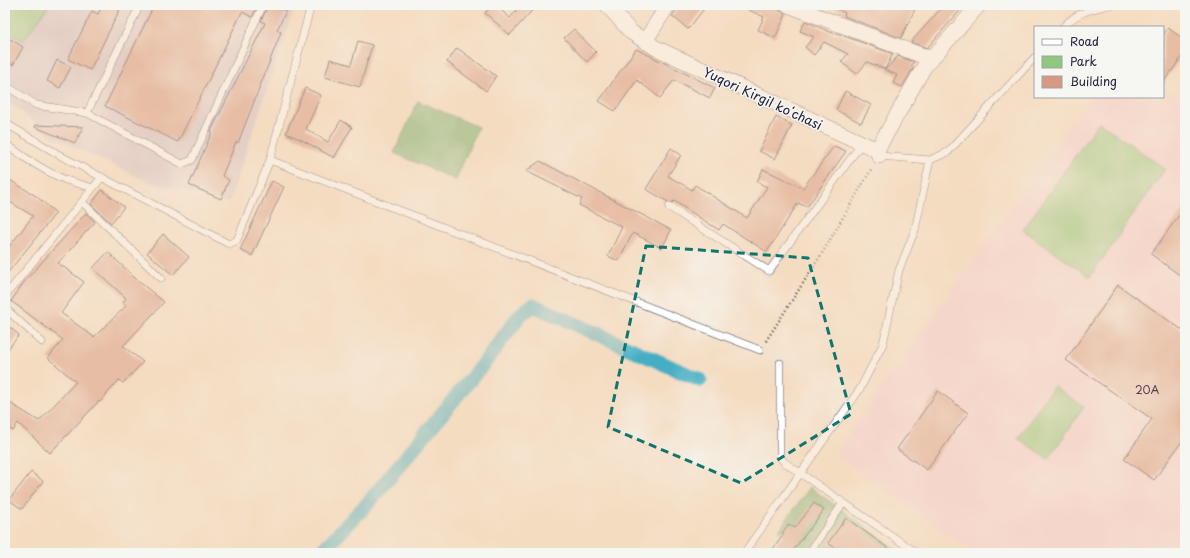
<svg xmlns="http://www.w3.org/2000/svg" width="1190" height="558" viewBox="0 0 1190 558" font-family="'Playpen Sans',sans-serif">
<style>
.built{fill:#f6cfd6}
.industrial{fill:#d1bdc9}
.green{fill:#8ec97d;stroke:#58765c}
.forest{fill:#72ad6c;stroke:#4a6854}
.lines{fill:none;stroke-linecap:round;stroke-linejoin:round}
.canal{stroke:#44aec3;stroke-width:15}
.building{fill:#d89983}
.service-casing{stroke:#423e4f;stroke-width:8}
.minor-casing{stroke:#423e4f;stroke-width:16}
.path{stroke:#423e4f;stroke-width:2.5;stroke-dasharray:1 3;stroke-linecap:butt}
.service{stroke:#fff;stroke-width:7}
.minor{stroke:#fff;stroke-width:15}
.marked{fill:none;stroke:#0f766e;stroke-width:3;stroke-dasharray:8 5;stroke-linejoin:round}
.labels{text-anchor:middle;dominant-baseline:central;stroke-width:3;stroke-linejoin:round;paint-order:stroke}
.number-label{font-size:11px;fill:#50404d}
.street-label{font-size:13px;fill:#22223b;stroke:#f6f6f2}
</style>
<rect width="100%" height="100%" fill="#f6f6f2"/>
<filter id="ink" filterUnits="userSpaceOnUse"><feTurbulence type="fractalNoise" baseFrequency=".025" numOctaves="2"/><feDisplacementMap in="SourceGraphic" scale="8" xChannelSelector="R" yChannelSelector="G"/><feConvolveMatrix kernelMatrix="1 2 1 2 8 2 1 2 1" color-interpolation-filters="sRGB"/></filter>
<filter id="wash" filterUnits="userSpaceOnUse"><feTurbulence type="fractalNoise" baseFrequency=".012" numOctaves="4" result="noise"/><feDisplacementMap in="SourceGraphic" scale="16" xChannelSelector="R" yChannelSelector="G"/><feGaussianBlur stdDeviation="0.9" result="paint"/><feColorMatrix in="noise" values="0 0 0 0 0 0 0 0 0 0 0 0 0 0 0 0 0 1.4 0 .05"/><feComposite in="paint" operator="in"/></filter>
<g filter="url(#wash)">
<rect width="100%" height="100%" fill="#f4dcc1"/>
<!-- built -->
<path class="built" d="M1163,88l22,16v449h-209l-142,-99 256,-357h73z"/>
<!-- industrial -->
<path class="industrial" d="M5,5h290l-66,198 -80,-21 -100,-47 -26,-22 -18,-12z"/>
<!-- green -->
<path class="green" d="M5,5h44l-26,36 -18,-11z
M1099,122l66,47 -75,108 -67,-47z
M1054,386l30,21 -36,52 -30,-21z"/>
<!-- forest -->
<path class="forest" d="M418,101l60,26 -22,53 -62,-27z
M810,487l91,66h-92l-30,-23z"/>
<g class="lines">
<!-- canal -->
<path class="canal" d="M320,553l49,-51 119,-144 32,-43 13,-10 167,75"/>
</g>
<g id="blocks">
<!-- building -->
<path class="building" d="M103,5h19l-32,65 -22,-11 24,-48 6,3z
M154,5h104l-6,12 -10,-5 -64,130 -73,-36z
M268,5h4l14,6 -9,19 4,2 -43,111 -2,-1 -14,34 7,4 -8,19 -32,-14 23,-53 -1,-1 54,-108 -4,-2z
M493,5h2l15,13 11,-13h16l-27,30 -25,-22z
M680,5h27l-19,24 -16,-13z
M738,5h33l15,9 -11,24 -17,-8 6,-13z
M830,5h87l-16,33 -57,-22 1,-3z
M944,5h21l-38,43 -16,-6z
M805,21l30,13 1,-1 57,21 -8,15 -18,-7 -10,12 -16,-12 7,-8 -24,-12 -10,13 -9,-8 9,-10 -14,-6z
M1168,28l17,12v12l-22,31v-48z
M574,29l22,23 -9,10 -23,-24z
M5,36l18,11 -10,18 -8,-5z
M358,41l14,4 -12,42 -35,-10 5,-18 21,6z
M457,48l39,28 -10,15 -39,-29z
M636,49l79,39 -5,10 -36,-18 -14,18 -23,-18 -22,31 -16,-10z
M898,56l16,6 -3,4 3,1 -12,20 -9,-4 4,-8 -12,-5z
M57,60l14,7 -11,21 -13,-7z
M305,88l16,7 -15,34 22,13 13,-22 11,7 -18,31 -32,-18 -16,-7z
M845,91l26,14 -10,18 -25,-13z
M776,117l16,8 -17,34 -16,-8z
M35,125l48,2 -8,16 -40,-16z
M834,146l12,5 -39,56 -9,-4 -31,49 -44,-28 -4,6 -45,-29 -2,2 -4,-1 -22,-13 25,-41 10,7 -13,21 24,14 3,-5 52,33 20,-31 -10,-5 6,-13 40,19z
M540,161l131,69 -9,18 -29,-15 -15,28 -10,-5 14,-29 -43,-22 3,-6 -56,-28z
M5,177l31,19 20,17 -51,63v-24l28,-36 -28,-17z
M272,181l12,6 -32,69 -12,-6z
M102,190l22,17 -13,16 -20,-19z
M1185,207v72l-34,-25z
M86,213l9,9 -37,41 26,19 -23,31 33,24 32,-31 -3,-4 3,-4 -33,-30 15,-16 28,27 28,23 -41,44 20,16 -20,21 -4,-3 -19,22 -1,-1 -49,52 -32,-30 -5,8 -8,-5v-26l34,21 37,-39 -28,-24 15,-18 -52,-39 13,-19z
M163,234l26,23 -16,18 -26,-22z
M1118,285l67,47v105l-31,43 -30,-21 28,-40 -86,-59z
M5,323l14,12 -14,18z
M938,391l30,22 -41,57 -30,-21z
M31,472l12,9 -21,28 -13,-9z
M814,503l10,7 -33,43h-21l14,-19 -2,-1 7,-9 6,4z
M846,518l49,35h-52l-15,-10z"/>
</g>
</g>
<g filter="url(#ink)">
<use href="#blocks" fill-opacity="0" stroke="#423e4f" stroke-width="1"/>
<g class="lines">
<!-- service casing -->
<g class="service-casing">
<path id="service" d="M1063,27c14,-15 27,-17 46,-22
M5,85l31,20 51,8 95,51 10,-4 71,-155
M87,113l53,-108
M5,123l58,34 166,87 8,-4 33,-80 490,190
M5,143c18,14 39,28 61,37 9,3 18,5 27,8
M879,156l51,4 18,-8 87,-95
M270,160l41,-155
M82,202l79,76
M669,207l100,64 93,-128
M5,296l97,-119
M5,308l37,34
M780,363v94l4,5 133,91
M744,553l116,-164 23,-45 16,-74 16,-40 15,-70
M809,553l34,-50"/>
</g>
<!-- minor casing -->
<g class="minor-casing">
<path id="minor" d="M607,5l24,27 25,16 221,102 2,6
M788,5l143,54
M645,41l23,-36
M877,150l47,-83 55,-62"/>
</g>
<!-- path -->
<path class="path" d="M766,341l55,-86 51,-87"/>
<!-- service -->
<use href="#service" class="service"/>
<!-- minor -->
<use href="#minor" class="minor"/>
</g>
</g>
<!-- marked area -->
<path d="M0 0H1190V558H0ZM646,246l162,12 43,156 -110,69 -133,-56z" fill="#f4dcc1" fill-opacity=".55" fill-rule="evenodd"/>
<path class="marked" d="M646,246l162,12 43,156 -110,69 -133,-56z"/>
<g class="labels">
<!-- number labels -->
<g class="number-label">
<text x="1147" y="389">20А</text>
</g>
<!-- street labels -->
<g class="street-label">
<text transform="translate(763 98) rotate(25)">Yuqori Kirgil koʻchasi</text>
</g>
</g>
<!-- margin -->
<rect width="1190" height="558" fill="none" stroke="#f6f6f2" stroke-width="20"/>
<!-- legend -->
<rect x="1034" y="26" width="130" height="72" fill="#f6f6f2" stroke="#a1a1a9"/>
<rect x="1042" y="39" width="20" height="6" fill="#ffffff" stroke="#a1a1a9"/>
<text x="1070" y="46" font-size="12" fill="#22223b">Road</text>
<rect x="1042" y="56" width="20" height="12" fill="#8ec97d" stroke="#a1a1a9"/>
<text x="1070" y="66" font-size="12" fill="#22223b">Park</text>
<rect x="1042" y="76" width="20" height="12" fill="#d89983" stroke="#a1a1a9"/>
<text x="1070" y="86" font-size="12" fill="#22223b">Building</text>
</svg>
